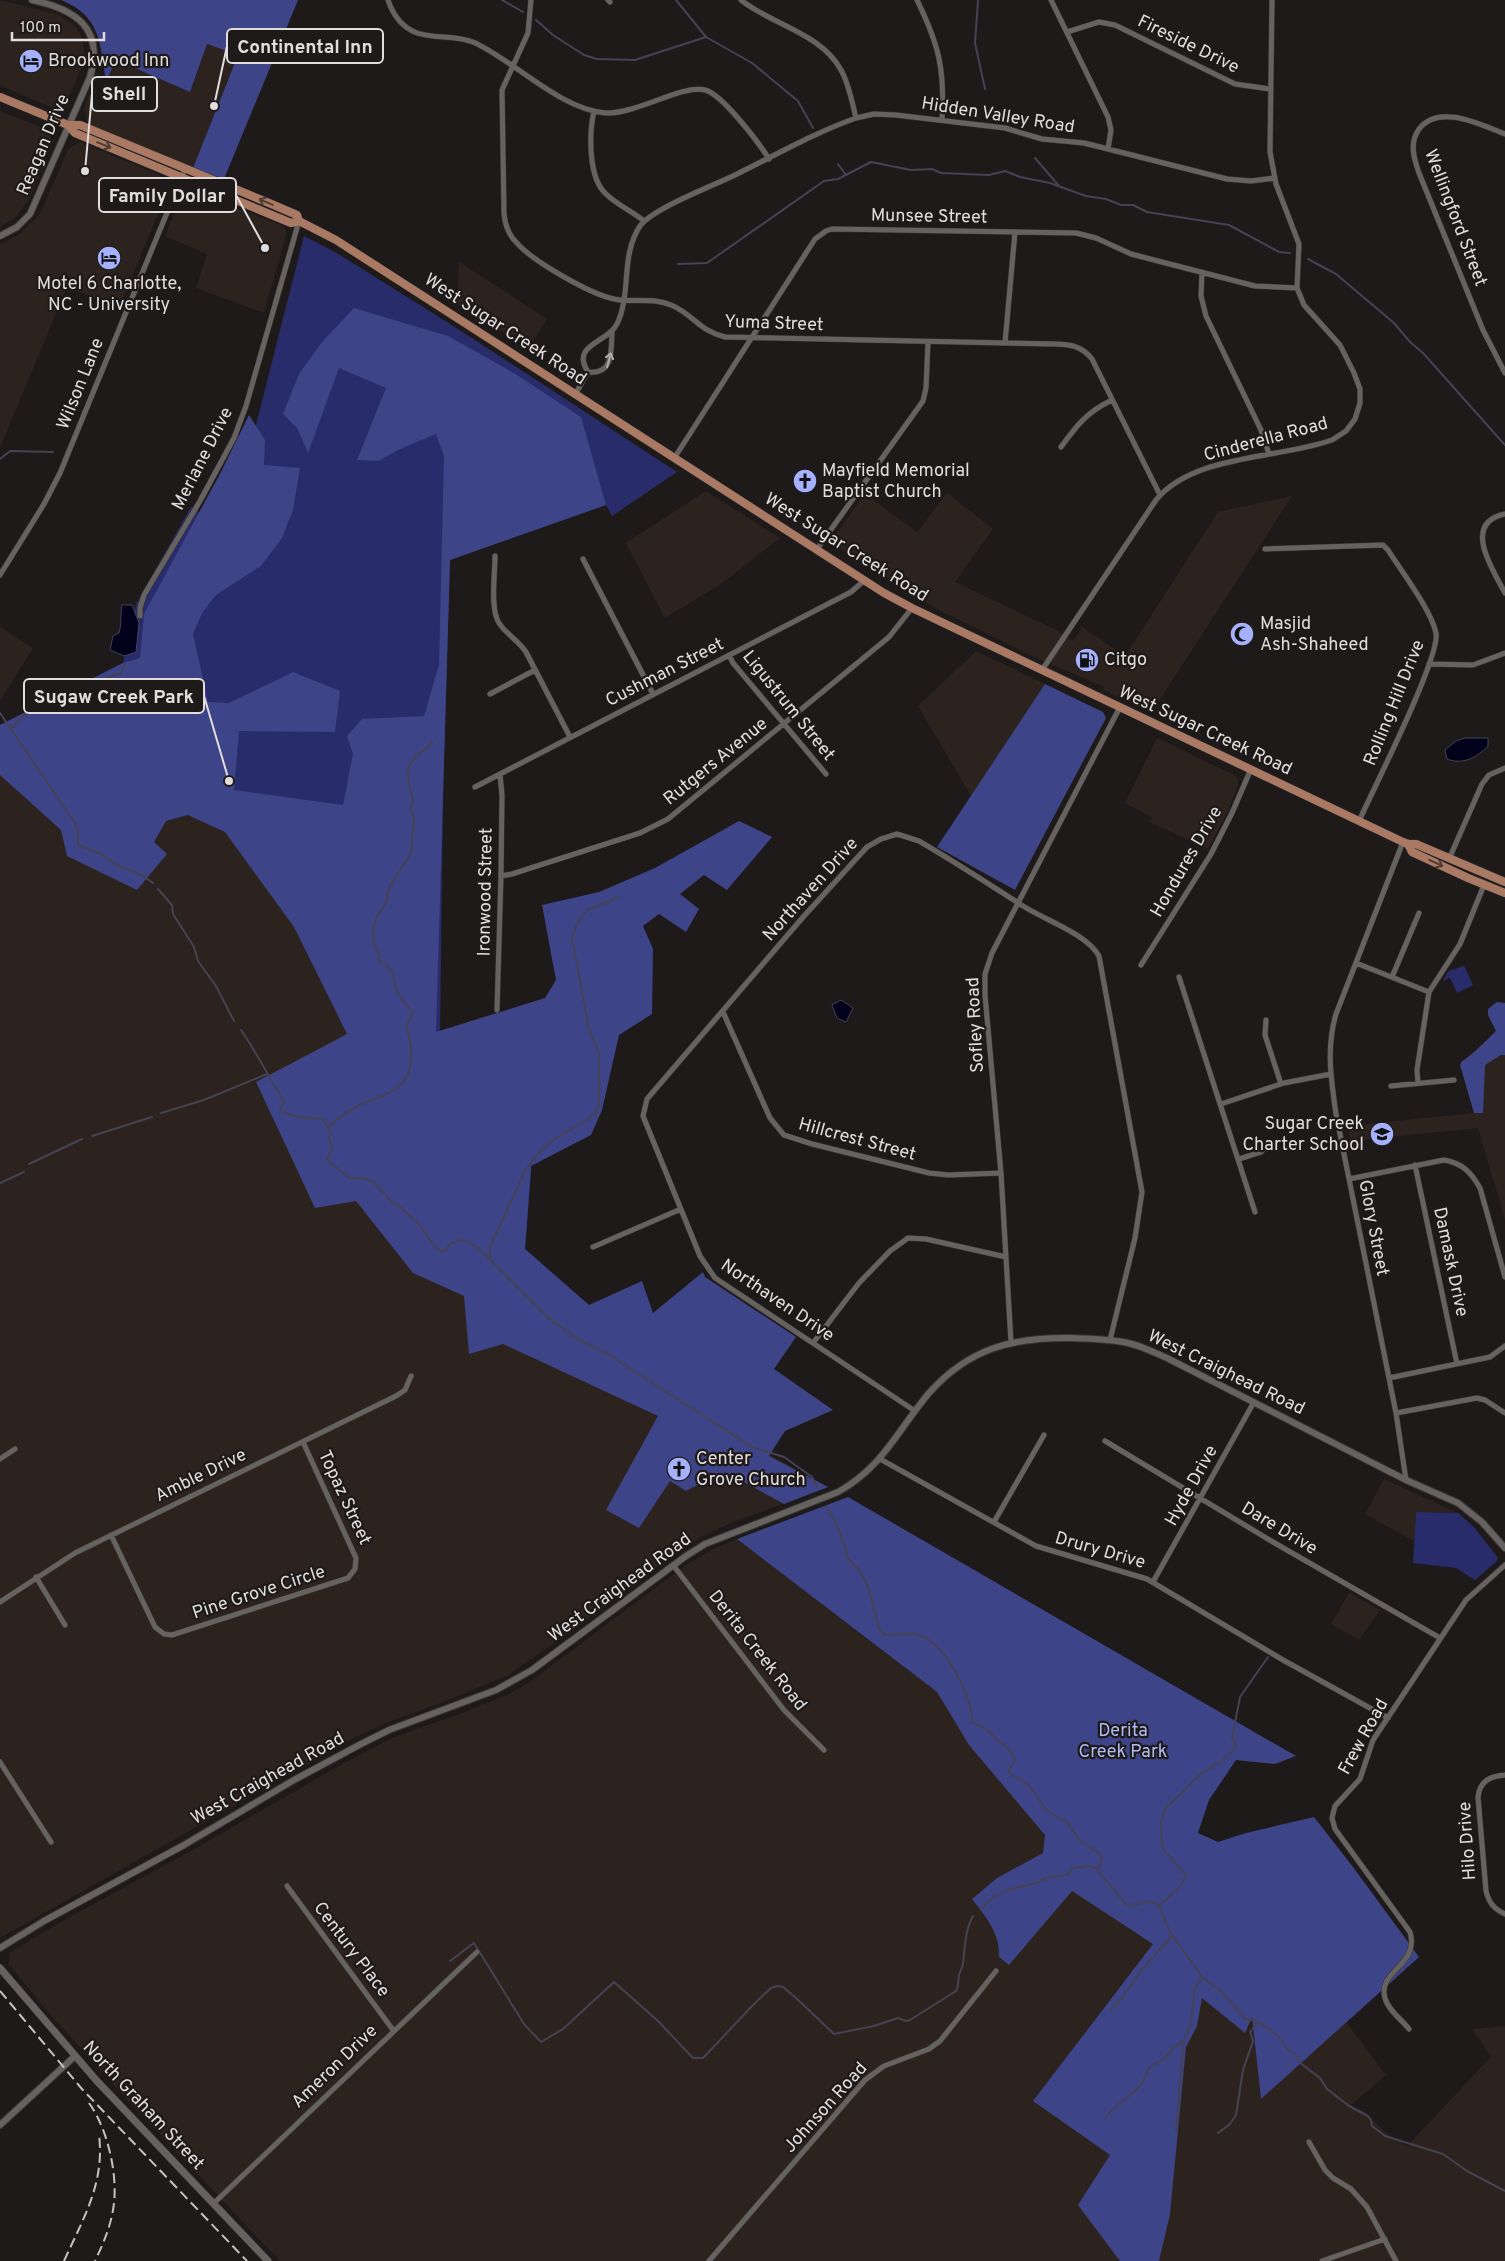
<svg xmlns="http://www.w3.org/2000/svg" width="1505" height="2261" viewBox="0 0 1505 2261" font-family="Overpass,sans-serif">
<style>
.built{fill:#2c231f}
.green{fill:#292c6b}
.forest{fill:#3e4488}
.water{fill:#02001b;stroke:#454255}
.lines{fill:none;stroke-linecap:round;stroke-linejoin:round}
.stream{stroke:#454255;stroke-width:2}
.minor-casing{stroke:#383534;stroke-width:6}
.tertiary-casing{stroke:#383534;stroke-width:8}
.secondary-casing{stroke:#383534;stroke-width:8}
.primary-casing{stroke:#383534;stroke-width:9}
.minor{stroke:#666260;stroke-width:5}
.tertiary{stroke:#666260;stroke-width:6}
.secondary{stroke:#666260;stroke-width:7}
.primary{stroke:#aa7964;stroke-width:8}
.rail{stroke:#c5c2c1;stroke-width:2;stroke-dasharray:10 5;stroke-linecap:butt}
.oneway{stroke:#4f3b33}
.oneway2{stroke:#afacaa}
.labels{text-anchor:middle;dominant-baseline:central;stroke-width:4.5;stroke-linejoin:round;paint-order:stroke}
.street-label{font-size:18px;fill:#e0dddc;stroke:#1e1a19}
.poi-label{font-size:18px;fill:#e0dddc;stroke:#1e1a19;text-anchor:start}
.park-label{font-size:18px;fill:#b0bbf6;stroke:#1e1a19}
.leader{fill:none;stroke:#e0dddc;stroke-width:2}
.callout-dot{fill:#e0dddc;stroke:#1e1a19;stroke-width:2}
.callout{fill:#1e1a19;stroke:#e0dddc;stroke-width:2}
.callout-label{font-size:19px;text-anchor:middle;font-weight:bold;fill:#e0dddc}
</style>
<rect width="100%" height="100%" fill="#1e1a19"/>
<!-- built -->
<path class="built" d="M0,0l57,14 18,12 6,9 3,13v14l-20,46 -9,1 -55,-24z
M207,44l31,11 -45,113 -104,-43 -5,-16 11,-29 10,4 11,-24 74,32z
M0,111l48,19 3,8v7l-21,53 -14,19 -16,10z
M81,142l85,36 4,7 -51,123 -52,-21 -67,161v-204l20,-10 20,-20 29,-66z
M185,188l98,38 4,7 -23,80 -68,-25 11,-34 -42,-18z
M459,262l88,57 -19,29 -71,-44z
M706,491l74,47 -59,46 -56,34 -39,-75z
M947,493l46,36 -38,53 103,49 15,10 9,-14 43,29 93,-144 74,-16 -141,217 -48,-23 2,-3 -71,-30 -99,-49 -105,-66 35,-48 52,38z
M0,627l33,21 -33,53z
M976,651l69,33 -74,112 -53,-90z
M1157,738l77,37 4,4v6l-10,26 -20,38 -58,-27 2,-5 -27,-14z
M0,767l207,38 186,240 -122,36 470,358 87,48 -97,36 -30,14 -30,19 -94,71 -67,47 -59,25 -65,24 -34,16 -352,199z
M1505,1046v174l-27,-92 -128,13 -2,-15 126,-13 -14,-48z
M1384,1479l74,34 -42,-1 -2,29 -49,-27z
M737,1539l346,265 169,212 9,83 85,-77 40,53 -35,30 14,7 19,19 23,15 84,-89 -19,-28 33,-3v235h-1225l-151,-159 -80,-89 -40,-48v-12l48,-29 132,-72 155,-89 48,-25 65,-23 52,-21 19,-11 158,-118 27,-16z
M1349,1593l31,17 -21,30 -28,-16z"/>
<!-- green -->
<path class="green" d="M304,236l31,16 120,75 222,145 -65,44 -6,-11 -156,55 -7,235 -3,242 105,-39 -20,251 79,70 -36,11 -175,-285 -186,-240 -207,-80 123,-62 13,-59 55,-97 14,9 50,-87z
M1464,966l9,19 -16,8 -7,-15 -1,-1 -4,4 -2,-1 6,-9z
M1416,1512l42,1 16,14 24,31 -2,4 -21,18 -19,-12 -43,-5z"/>
<!-- forest -->
<path class="forest" d="M61,0h237l-74,179 -31,-11 45,-113 -31,-11 -17,48 -74,-32 -10,22c-6,-38 -5,-66 -45,-82z
M354,308l94,28 66,37 67,44 25,88 -156,55 -14,472 109,-34 11,-18 -14,-75 57,-13 56,-24 84,-47 33,16 -45,53 -23,-15 -24,19 19,15 -13,23 -27,-18 -16,12 10,23 -1,65 -33,21 -17,75 -11,25 -60,31 -6,83 64,56 53,-24 11,32 50,-41 2,5 91,60 -22,32 59,41 -48,21 -16,25 59,31 -44,17 -49,-27 -15,9 -11,-7 -23,12 -16,-10 -31,47 -33,-18 52,-94 -155,-72 -34,10 -5,-58 -51,-23 -57,-72 -41,7 -59,-126 91,-48 -53,-107 -69,-95 -37,-17 -22,6 -12,21 13,12 -30,36 -70,-34 -6,-26 -61,-55v-50l123,-62 17,-5 4,-44 77,-142 28,-57 16,25 -1,25 36,3 -7,42 -11,28 -21,28 -45,29 -14,18 -9,21 15,68 21,1 64,-31 47,19 -5,41 -96,-1 -5,59 109,15 10,-51 -6,-18 15,-17 62,-3 15,-51 5,-209 -8,-22 -38,16 -19,11 -22,-1 29,-72 -47,-20 -31,85 -11,-25 -14,-14 16,-40 23,-32z
M1045,684l58,28 3,6 -91,172 -78,-43z
M1497,1002l8,1v52h-4l-16,10 -2,48h-9l-14,-48 2,-4c6,-2 28,-24 34,-30l-8,-16v-6z
M848,1497l448,259 -21,8 -39,-4 -27,40 -11,33 20,9 28,-9 68,-16 39,50 66,90 -158,142 -9,-82 -7,16 -43,-35 -5,28 -11,21 -16,167 -11,47h-39l-42,-56 32,-50 -77,-54 120,-157 -81,-53 -63,74 -10,-8c1,-24 -13,-40 -27,-58l25,-21 46,-25 2,-18 -76,-90 -32,-53 -200,-153z"/>
<!-- water -->
<path class="water" d="M122,605h10l7,18 -3,29 -12,4 -14,-6 3,-14 6,-3c3,-10 1,-18 3,-28z
M1465,738h23v8c-12,12 -25,19 -41,13l-2,-9 11,-9z
M841,1000l12,8 -7,14 -9,-4 -5,-13z"/>
<g class="lines">
<!-- stream -->
<path class="stream" d="M502,0l21,12
M676,0l30,37 46,26 46,38 15,27
M978,0l-3,43 10,46
M536,20l17,15 31,20 13,4 38,1 71,-23
M1035,158l24,28
M838,164l8,11
M1308,259l28,15 58,49 16,19 13,11 82,92
M678,264l29,-1 117,-82 14,-2 33,-17 40,8 21,-1 9,4 48,2 16,-4 15,6 30,6 36,13 20,3 15,6h12l14,7 82,13 50,27 11,1
M0,459l10,-8 43,1
M0,713l75,110 3,8v14l21,8 18,12 25,10 11,8
M11,729l12,-13 80,-37 18,-6 4,-9
M158,889l14,16 1,9 21,33 4,14 18,25 18,35
M241,1030c16,23 28,48 43,71l-4,10 17,6 25,2 9,13 -2,6 3,10 -5,12 23,18 15,1 9,3 18,20 7,4 20,18 16,23 7,5 3,-1 6,-8 10,-3 8,2 21,17 59,59 25,19 35,18 143,92 32,10 28,20 5,10
M161,1113l43,-13 63,-26
M328,1127c11,-10 22,-18 36,-24 11,-5 25,-8 35,-17 16,-12 14,-42 7,-59l7,-14 -16,-21 -4,-19 -5,-7 -10,-6 2,-5 -5,-8 -2,-18 3,-11 10,-15 3,-15 22,-35 3,-35 -4,-9 3,-6c-7,-39 -12,-34 20,-61
M92,1136l60,-19
M29,1164l53,-25
M0,1183l24,-11
M490,1259v-12l35,-76 15,-20 16,-13 34,-20 6,-5 3,-9v-51l-10,-23 -17,-92 5,-15 10,-13 32,-13
M826,1507l10,16 9,23 2,11 15,17 7,15 10,40 6,6c10,0 22,-3 31,-1 29,8 56,60 56,88l14,7 20,18 7,7 2,7 -6,8 1,5 18,10 19,27 21,12 12,18 19,12 3,5 -4,13 28,33c9,3 19,-4 29,-1l4,3 11,26 32,45 19,14 24,27 13,4 19,13 12,16 8,5 2,6 21,16 7,11 22,17 19,10 3,4 1,6 13,10 58,18 24,17 38,20
M1159,1906l20,-18 7,-13 -24,-27 -1,-25 4,-14 38,-37 18,-10 14,-13v-6l-3,-5 8,-41 28,-40
M981,1909l7,-8 19,-11 30,-7 11,-6 19,-2 6,-7 14,-2 10,2
M450,1961l24,-18 50,81 17,18 22,-13 51,-47 44,39 35,37h10l51,-54 17,-16 6,-2 6,1 12,10 39,37 40,-8 24,-8 8,3 4,-1 46,-29c3,-6 2,-10 3,-16 1,-4 4,-8 4,-12 2,-15 2,-33 10,-47
M1110,2010l10,-9 20,-29 33,-37
M1105,2119l7,-9 28,-24 10,-19 15,-9 9,-11 10,-6 7,-18 4,-36 7,-9
M1176,2130l8,-89
M1218,2133l12,-9 6,-9 7,-45 10,-29 -3,-9 8,-10"/>
<!-- minor casing -->
<g class="minor-casing">
<path id="minor" d="M388,0c5,15 13,27 29,33 18,6 38,2 56,9 41,18 87,68 133,71 31,1 77,-29 99,-23 17,4 54,53 64,69
M531,0l-3,33 -26,57 2,124c1,10 5,21 12,28 16,19 74,52 98,57 19,4 39,-2 57,6 22,9 28,26 54,32l329,7c16,0 28,2 38,15l68,136
M608,0l2,2
M741,0c31,25 80,33 100,70 8,14 11,32 15,48
M917,0c22,45 28,70 25,120
M1051,0l57,117 3,13 -3,19
M1067,32l32,-10 16,3 120,59 35,5
M594,111c-5,22 -6,67 12,83 11,11 26,17 38,27
M1505,134c-24,-9 -66,-31 -86,-5 -10,14 -5,30 0,44l64,157 22,43
M1202,272l-1,24 5,20 55,114 8,24
M1005,343l10,-111
M588,372c-18,-28 20,-29 29,-48 15,-31 3,-68 23,-98 12,-17 72,-40 93,-50 41,-20 81,-43 123,-58l18,-4 22,1 109,13 37,11 42,4 24,6 119,30 24,2 24,-3
M588,372c26,3 23,-22 24,-40
M576,393l12,-21
M1061,447c16,-22 26,-35 51,-47
M675,457l140,-218 11,-8 6,-2 244,4 20,5 35,16 124,32 42,2
M1505,514c-44,9 -12,56 0,79
M817,549l106,-148 3,-13 2,-46
M1265,549l118,-4 5,5c14,22 43,60 48,83 5,23 -64,159 -77,188
M495,556c0,18 -5,53 4,67 7,11 19,17 27,29l44,85
M583,559l70,135
M0,575l44,-71 16,-31 125,-304
M140,616v-8l4,-13 56,-94 34,-63 12,-32 53,-185
M729,655l4,8 93,111
M1429,664l44,1 32,-12
M1042,670l114,-170c38,-46 123,-41 176,-60l14,-9 9,-12 5,-16v-14l-6,-16 -14,-28 -36,-40 -7,-17 2,-44 -23,-60 -6,-32 2,-152
M490,694l45,-24
M475,787l376,-195 14,-12
M1403,842l-67,172c-10,34 -5,65 0,100l60,299 10,67
M1449,859l33,-75 7,-9 16,-7
M501,876l11,-2 128,-41 28,-14 221,-182 23,-29
M1356,963l73,29
M1141,965l70,-111 21,-41 19,-44
M1179,977l76,235
M1392,977l27,-64
M497,1010l4,-134 1,-81 -2,-21
M723,1012l47,106 14,17 28,9 117,29 19,2 53,-2
M1266,1020l-1,15 16,49
M1418,1083l-1,-13 12,-78 31,-48 24,-59
M1391,1086l63,-6
M1221,1104l63,-21 47,-9
M1239,1159l22,-7 9,-10
M1415,1165l42,199
M1349,1179l95,-19c18,3 27,12 36,28l25,89
M593,1247l88,-38
M1011,1342l-10,-169 -16,-178v-21l7,-21 128,-246
M813,1343l46,-60 31,-32 18,-13 18,1 80,18
M1389,1378l101,-21 15,-11
M915,1411l-200,-133 -15,-22 -57,-140 4,-17 157,-183 63,-69 14,-8 16,-5 22,7c36,21 70,43 104,65 22,14 64,28 76,50l43,236 -7,46 -25,102
M1396,1413l81,-15 8,2 20,13
M1105,1441l168,101 167,96
M0,1459l15,-10
M880,1459l156,87 111,33 136,81 105,58
M994,1522l50,-87
M111,1535l44,92 9,7 8,1 176,-57 7,-9 1,-11 -53,-116
M673,1565l111,145 40,40
M36,1577l29,48
M1153,1582l101,-180
M0,1602l75,-49 321,-157 9,-6 6,-14
M0,1762l51,80
M1505,1775c-15,1 -25,6 -27,22l8,94c3,12 8,18 19,23
M287,1886l106,144
M1409,2029c-7,-9 -21,-19 -24,-31 -8,-27 35,-33 25,-66l-75,-103 -3,-11 3,-12 25,-27 13,-39 93,-140 39,-35
M1309,2142l16,28 8,8 18,11 16,18 29,54
M213,2204l264,-252
M709,2261l156,-181 19,-14 45,-17 11,-8 56,-70
M1322,2261l63,-22"/>
</g>
<!-- tertiary casing -->
<g class="tertiary-casing">
<path id="tertiary" d="M0,236l17,-9 13,-13 60,-137c15,-49 -15,-68 -58,-77
M0,1948l44,-27 140,-76 110,-65 67,-36 28,-14 107,-40 36,-20 154,-114 19,-12 133,-52c45,-25 59,-61 91,-99 40,-45 84,-56 143,-55 18,1 38,1 56,5 14,3 27,10 39,15l239,122 52,23 24,19 23,26
M0,2125l75,-69"/>
</g>
<!-- secondary casing -->
<g class="secondary-casing">
<path id="secondary" d="M0,1968l96,112 172,181"/>
</g>
<!-- primary casing -->
<g class="primary-casing">
<path id="primary" d="M0,97l68,28h12l189,78 28,12 2,6
M68,125l7,8 216,90 8,-2 37,19 548,353 28,15 491,234 5,2h8l89,38
M1408,844l4,8 56,26 37,15"/>
</g>
<!-- minor -->
<use href="#minor" class="minor"/>
<!-- tertiary -->
<use href="#tertiary" class="tertiary"/>
<!-- secondary -->
<use href="#secondary" class="secondary"/>
<!-- primary -->
<use href="#primary" class="primary"/>
<!-- rail -->
<path class="rail" d="M0,1991l82,98 165,172
M89,2103c19,26 30,75 24,107 -3,18 -10,34 -18,51
M64,2261c19,-42 41,-78 35,-126"/>
</g>
<!-- one-way arrows -->
<defs><path id="oneway-shaft" d="M-6 0H5M1.5-3L5.5 0L1.5 3" fill="none" stroke-width="1.6" stroke-linecap="round" stroke-linejoin="round" transform="scale(1.25)"/></defs>
<g class="oneway">
<use href="#oneway-shaft" transform="translate(104 145) rotate(22)"/>
<use href="#oneway-shaft" transform="translate(266 202) rotate(-157)"/>
<use href="#oneway-shaft" transform="translate(1436 863) rotate(25)"/>
</g>
<use class="oneway2" href="#oneway-shaft" transform="translate(609 360) rotate(-75)"/>
<!-- icons -->
<defs>
<g id="hotel-disc" transform="scale(1.25)"><circle r="9.5" fill="#a5b1fc" stroke="#1e1a19"/><path d="M-6-4.5h1.5V1H6V5H4.5V3h-9V5H-6ZM-4 0a1.8 1.8 0 1 1 3.6 0ZM.5 0V-2.5h3Q6-2.5 6 0Z" fill="#111"/></g>
<g id="church-disc" transform="scale(1.25)"><circle r="9.5" fill="#a5b1fc" stroke="#1e1a19"/><path d="M-1.2-6h2.4v3.5h3.3v2.4h-3.3V6h-2.4V-.1h-3.3v-2.4h3.3Z" fill="#111"/></g>
<g id="mosque-disc" transform="scale(1.25)"><circle r="9.5" fill="#a5b1fc" stroke="#1e1a19"/><path d="M3.5-4.9A6 6 0 1 0 3.5 4.9A5 5 0 1 1 3.5-4.9Z" fill="#111"/></g>
<g id="fuel-disc" transform="scale(1.25)"><circle r="9.5" fill="#a5b1fc" stroke="#1e1a19"/><path d="M-5.5-6h7V0h2V4h1.3V-2.5L3-4.5l.8-.8L6-3V5H2.5V1h-1V6h-7ZM-4.2-4.7v3.2H.2V-4.7Z" fill="#111"/></g>
<g id="school-disc" transform="scale(1.25)"><circle r="9.5" fill="#a5b1fc" stroke="#1e1a19"/><path d="M0-5L7-2L0 1L-7-2ZM-4 1L0 2.5L4 1V4Q0 6-4 4Z" fill="#111"/></g>
</defs>
<g fill-rule="evenodd">
<use href="#hotel-disc" x="31" y="61"/>
<use href="#hotel-disc" x="109" y="258"/>
<use href="#church-disc" x="805" y="481"/>
<use href="#mosque-disc" x="1242" y="634"/>
<use href="#fuel-disc" x="1087" y="660"/>
<use href="#school-disc" x="1382" y="1134"/>
<use href="#church-disc" x="679" y="1469"/>
</g>
<g class="labels">
<!-- street labels -->
<g class="street-label">
<text transform="translate(1188 45) rotate(26)">Fireside Drive</text>
<text transform="translate(998 116) rotate(9)">Hidden Valley Road</text>
<text transform="translate(44 145) rotate(-67)">Reagan Drive</text>
<text transform="translate(929 217) rotate(1)">Munsee Street</text>
<text transform="translate(1455 218) rotate(69)">Wellingford Street</text>
<text transform="translate(774 324) rotate(2)">Yuma Street</text>
<text transform="translate(505 330) rotate(33)">West Sugar Creek Road</text>
<text transform="translate(81 384) rotate(-68)">Wilson Lane</text>
<text transform="translate(1266 440) rotate(-15)">Cinderella Road</text>
<text transform="translate(203 459) rotate(-63)">Merlane Drive</text>
<text transform="translate(846 548) rotate(32)">West Sugar Creek Road</text>
<text transform="translate(665 673) rotate(-27)">Cushman Street</text>
<text transform="translate(1395 703) rotate(-68)">Rolling Hill Drive</text>
<text transform="translate(788 706) rotate(51)">Ligustrum Street</text>
<text transform="translate(1205 731) rotate(25)">West Sugar Creek Road</text>
<text transform="translate(716 762) rotate(-39)">Rutgers Avenue</text>
<text transform="translate(1187 862) rotate(-60)">Hondures Drive</text>
<text transform="translate(811 890) rotate(-48)">Northaven Drive</text>
<text transform="translate(486 892) rotate(-89)">Ironwood Street</text>
<text transform="translate(976 1025) rotate(-93)">Sofley Road</text>
<text transform="translate(857 1140) rotate(15)">Hillcrest Street</text>
<text transform="translate(1373 1228) rotate(79)">Glory Street</text>
<text transform="translate(1450 1262) rotate(78)">Damask Drive</text>
<text transform="translate(777 1301) rotate(34)">Northaven Drive</text>
<text transform="translate(1226 1373) rotate(26)">West Craighead Road</text>
<text transform="translate(201 1476) rotate(-26)">Amble Drive</text>
<text transform="translate(1192 1486) rotate(-61)">Hyde Drive</text>
<text transform="translate(344 1498) rotate(65)">Topaz Street</text>
<text transform="translate(1279 1529) rotate(31)">Dare Drive</text>
<text transform="translate(1100 1551) rotate(16)">Drury Drive</text>
<text transform="translate(620 1588) rotate(-36)">West Craighead Road</text>
<text transform="translate(259 1593) rotate(-18)">Pine Grove Circle</text>
<text transform="translate(757 1651) rotate(52)">Derita Creek Road</text>
<text transform="translate(1364 1737) rotate(-61)">Frew Road</text>
<text transform="translate(268 1779) rotate(-29)">West Craighead Road</text>
<text transform="translate(1468 1841) rotate(-94)">Hilo Drive</text>
<text transform="translate(351 1950) rotate(53)">Century Place</text>
<text transform="translate(335 2067) rotate(-44)">Ameron Drive</text>
<text transform="translate(143 2106) rotate(47)">North Graham Street</text>
<text transform="translate(826 2108) rotate(-48)">Johnson Road</text>
</g>
<!-- poi labels -->
<g class="poi-label">
<text x="48" y="61">Brookwood Inn</text>
<text x="109" y="284" text-anchor="middle">Motel 6 Charlotte,<tspan x="109" dy="21">NC - University</tspan></text>
<text x="822" y="471">Mayfield Memorial<tspan x="822" dy="21">Baptist Church</tspan></text>
<text x="1260" y="624">Masjid<tspan x="1260" dy="21">Ash-Shaheed</tspan></text>
<text x="1104" y="660">Citgo</text>
<text x="1364" y="1124" text-anchor="end">Sugar Creek<tspan x="1364" dy="21">Charter School</tspan></text>
<text x="696" y="1459">Center<tspan x="696" dy="21">Grove Church</tspan></text>
</g>
<!-- park labels -->
<g class="park-label">
<text x="1123" y="1731">Derita<tspan x="1123" dy="21">Creek Park</tspan></text>
</g>
</g>
<!-- callouts -->
<path class="leader" d="M214 106L227 46M85 171L92 94M265 248L236 195M229 781L204 696"/>
<g class="callout-dot">
<circle cx="214" cy="106" r="5"/>
<circle cx="85" cy="171" r="5"/>
<circle cx="265" cy="248" r="5"/>
<circle cx="229" cy="781" r="5"/>
</g>
<g class="callout">
<rect x="227" y="29" width="156" height="34" rx="5"/>
<rect x="92" y="77" width="65" height="34" rx="5"/>
<rect x="99" y="178" width="137" height="34" rx="5"/>
<rect x="24" y="679" width="180" height="34" rx="5"/>
</g>
<g class="callout-label">
<text x="305" y="53">Continental Inn</text>
<text x="124" y="100">Shell</text>
<text x="167" y="202">Family Dollar</text>
<text x="114" y="703">Sugaw Creek Park</text>
</g>
<!-- scale -->
<path d="M12 32v8h92v-8" fill="none" stroke="#e0dddc" stroke-width="2.5"/>
<text x="20" y="32" font-size="15" fill="#e0dddc" stroke="#1e1a19" stroke-width="4" paint-order="stroke">100 m</text>
</svg>
